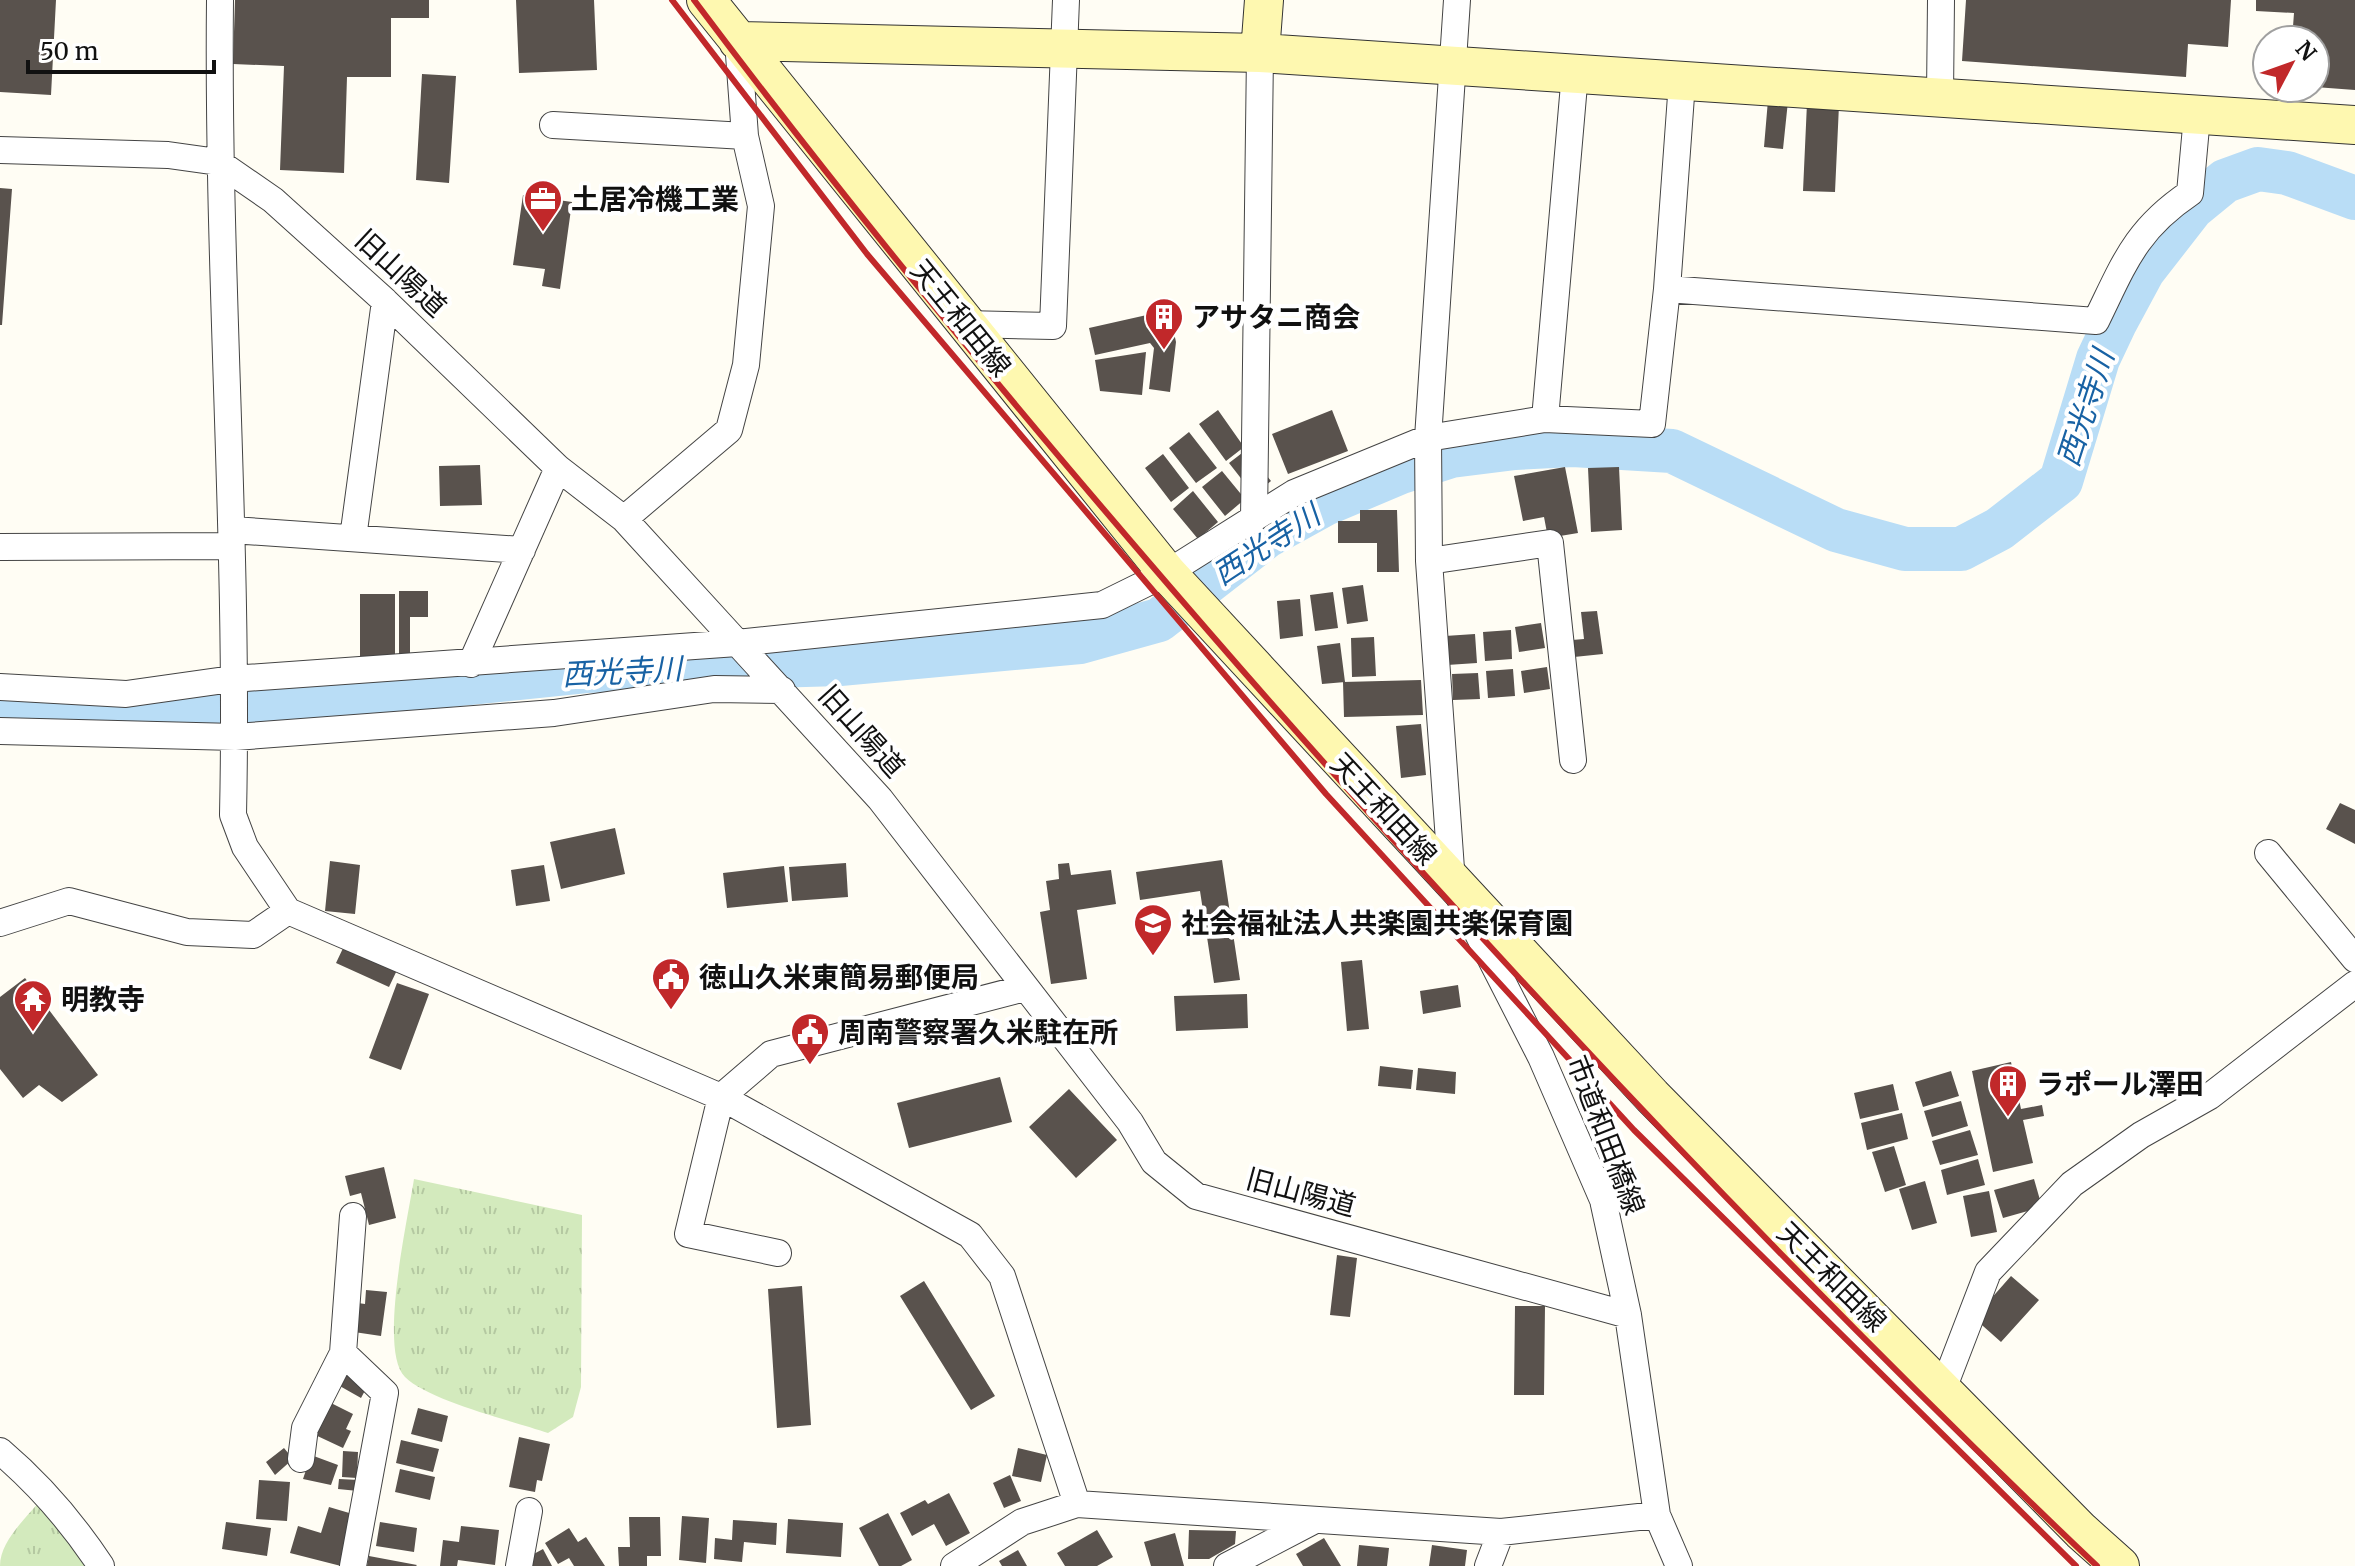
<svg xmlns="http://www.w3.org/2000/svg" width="2355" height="1566" viewBox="0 0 2355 1566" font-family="Merriweather,'Noto Sans JP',serif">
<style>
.grass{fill:url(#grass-tufts)}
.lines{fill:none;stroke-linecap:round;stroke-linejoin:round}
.river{stroke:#b9ddf6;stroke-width:44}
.building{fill:#59524d}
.street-casing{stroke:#444;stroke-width:28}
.secondary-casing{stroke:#333;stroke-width:40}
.street{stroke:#fff;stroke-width:26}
.secondary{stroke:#fef8b0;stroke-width:38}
.rail{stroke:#c1282a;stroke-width:6}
.labels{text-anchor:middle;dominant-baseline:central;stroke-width:8;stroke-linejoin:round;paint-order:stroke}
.poi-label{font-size:28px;font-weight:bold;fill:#111;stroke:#fff;text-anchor:start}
.street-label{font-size:28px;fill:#111;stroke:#fff}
.water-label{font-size:30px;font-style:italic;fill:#1862a4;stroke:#fff}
</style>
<defs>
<pattern id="grass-tufts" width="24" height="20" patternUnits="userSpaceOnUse" patternTransform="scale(2)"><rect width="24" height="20" fill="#d3eabd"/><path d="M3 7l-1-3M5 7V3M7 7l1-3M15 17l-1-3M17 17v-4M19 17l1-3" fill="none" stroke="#b4c8a1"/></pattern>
</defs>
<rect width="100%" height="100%" fill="#fffdf4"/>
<!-- grass -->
<path class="grass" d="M414,1179l168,36 -1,172 -8,30 -25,16c-35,-12 -119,-32 -143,-56 -27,-26 3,-159 9,-198z
M39,1502l50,64h-89c0,-24 24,-46 39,-64z"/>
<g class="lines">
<!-- river -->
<path class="river" d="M0,710l142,7 444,-46 254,-7 240,-22 79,-22 108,-84 58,-32 76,-32 50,-16 64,-8 58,-3 99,6 164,79 69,19h56l38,-20 62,-48 37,-122 17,-36 28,-52 49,-63 33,-27 33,-12 29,4 68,25"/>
</g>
<!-- building -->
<path class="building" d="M0,0h56l-5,95 -51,-3z
M235,0h194v18h-38v59h-44l-3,96 -64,-3 4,-104 -51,-2z
M516,0h78l3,70 -78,3z
M1966,0h265l-3,47 -40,-3 -2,33 -224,-16z
M2256,0h99v90l-40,-3v-47h-23l2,-27 -38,-2z
M422,74l34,2 -7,107 -33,-3z
M1768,100l20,1 -5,48 -19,-2z
M1807,103l32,2 -4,87 -32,-1z
M0,188l12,1 -10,136h-2z
M523,195l49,7 -12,87 -18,-3 3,-17 -32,-4z
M1169,310l7,32 -6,50 -21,-3 5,-41 -4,-5 -55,12 -6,-27z
M1146,352l-4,43 -42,-4 -5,-31z
M1218,410l26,37 -18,14 -27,-37z
M1332,410l16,41 -60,23 -16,-40z
M1189,432l28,36 -21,15 -27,-35z
M1246,450l25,31 -17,14 -25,-32z
M1163,454l26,34 -18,14 -26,-34z
M480,465l2,40 -42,1 -1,-40z
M1565,467l13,66 -30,5 -4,-21 -21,4 -9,-45z
M1619,467l3,63 -31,2 -3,-64z
M1222,471l23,28 -20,17 -23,-29z
M1193,491l25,31 -20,17 -25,-30z
M1360,510h37l2,62h-22v-29h-39v-22h22z
M1363,585l5,36 -21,3 -5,-36z
M399,591h29v26h-18v41h-11z
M1333,592l5,36 -23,3 -5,-36z
M360,594h35v69h-35z
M1300,599l3,37 -23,3 -3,-38z
M1597,611l6,43 -29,3 -2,-17 12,-1 -3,-27z
M1541,623l4,25 -26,4 -4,-25z
M1511,630l1,29 -27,2 -2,-29z
M1475,634l2,29 -30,2 -2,-29z
M1374,637l2,39 -24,1 -1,-39z
M1340,643l5,39 -23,2 -5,-38z
M1547,667l3,22 -26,4 -3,-22z
M1513,669l2,27 -27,2 -2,-27z
M1478,673l2,26 -27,1 -1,-26z
M1421,680l2,35 -79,2 -1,-35z
M1421,724l5,51 -25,3 -5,-52z
M2340,803l15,7v34l-29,-15z
M615,828l10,46 -64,15 -11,-47z
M1222,860l18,120 -26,3 -14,-92 -60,9 -4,-28z
M330,861l30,4 -5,49 -30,-3z
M846,863l2,34 -56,4 -3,-34z
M1069,863l2,12 40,-5 5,34 -39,6 10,69 -36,5 -11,-72 10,-2 -4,-29 13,-2 -1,-15z
M544,865l6,36 -34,5 -5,-36z
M784,866l4,36 -61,6 -4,-35z
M345,944l53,24 -9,19 -53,-24z
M1362,960l7,69 -22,2 -6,-69z
M25,978l73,97 -36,27 -23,-17 -16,13 -23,-29v-72z
M397,983l32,11 -28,76 -32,-12z
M1458,985l3,22 -38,7 -3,-23z
M1247,994l1,34 -72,3 -2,-35z
M2011,1062l10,47 21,-4 2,11 -21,4 10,43 -40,9 -21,-101z
M1380,1066l33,4 -2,19 -33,-3z
M1418,1068l38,4 -1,22 -39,-4z
M1951,1071l8,25 -36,11 -8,-25z
M1000,1077l12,45 -103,26 -12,-45z
M1893,1084l6,26 -39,9 -6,-26z
M1069,1089l48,51 -41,38 -47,-51z
M1961,1101l7,25 -36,11 -8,-26z
M1902,1113l6,26 -41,11 -6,-27z
M1970,1130l8,25 -38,10 -8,-24z
M1894,1146l12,39 -21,7 -13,-40z
M1978,1159l7,26 -38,10 -6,-25z
M384,1167l12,51 -27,7 -8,-32 -11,3 -5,-20z
M2034,1179l8,28 -39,11 -9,-28z
M1925,1181l12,42 -25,7 -13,-41z
M1989,1191l8,41 -26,5 -8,-41z
M1337,1255l20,3 -7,59 -20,-2z
M2011,1276l28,24 -38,42 -27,-24z
M924,1281l71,115 -24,14 -71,-114z
M802,1286l9,139 -34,3 -9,-139z
M366,1290l21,2 -6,44 -27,-4 4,-29 7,1z
M1515,1306h30l-1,89h-30z
M346,1370l23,13 -8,15 -23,-13z
M327,1401l26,13 -7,15 5,2 -8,17 -32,-15z
M418,1408l30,8 -6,26 -31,-8z
M519,1437l31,7 -8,37 -5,-1 -2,12 -26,-5z
M401,1440l38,9 -6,23 -37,-9z
M284,1448l9,11 -18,16 -9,-13z
M1018,1448l29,7 -6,27 -29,-6z
M343,1451l15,1 -1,26 -15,-1z
M311,1455l27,10 -7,20 -28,-6z
M400,1469l35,8 -5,23 -35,-8z
M1010,1475l11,26 -17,7 -11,-25z
M339,1479l20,1 -1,11 -20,-2z
M259,1480l31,2 -3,39 -31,-2z
M949,1493l21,40 -24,13 -12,-22 -22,12 -12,-23 25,-13 3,4z
M329,1507l27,8 -15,51 -51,-13 8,-27 23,7z
M888,1513l24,47 -11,6h-22l-20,-38z
M682,1516l27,2 -3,45 -27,-3z
M629,1517h31l1,39h-14v10h-28l-1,-19h12z
M788,1519l55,4 -2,34 -55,-4z
M733,1520l44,3 -1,22 -32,-3 -2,20 -28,-3 1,-21 17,2z
M226,1522l45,6 -4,28 -45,-7z
M380,1522l37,6 -3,24 -38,-6z
M461,1526l38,4 -4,35 -37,-5 -1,6h-17l3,-26 16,2z
M569,1528l9,14 8,-5 19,29h-31l-5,-8 -11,6 -13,-21z
M1097,1530l16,27 -16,9h-32l-8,-13z
M1189,1530l47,1 -1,13 -26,15h-21z
M1175,1533l9,33h-33l-7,-24z
M1324,1538l17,28h-38l-7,-12z
M1359,1545l30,3 -2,18h-30z
M1432,1545l35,5 -2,16h-36z
M543,1549l9,17h-23l1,-10z
M1018,1550l9,16h-25l-3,-5z
M369,1556l48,9 -1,1h-49z"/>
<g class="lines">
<!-- street casing -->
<g class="street-casing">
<path id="street" d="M220,0c-3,272 19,543 13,815l12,32 43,64 433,186 249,138 32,41 75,228
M1457,0l-29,438 1,123 23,322 89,174 62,143 25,115 29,200 22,51
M738,41l7,95
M1940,95l1,-95
M553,125l192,11 16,70 -15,159 -17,65 -105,89
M0,150l168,5 50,7 55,38 112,101 173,167 66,51 256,280 250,323 24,40 42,34 432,119
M1667,289l429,32c28,-57 39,-91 94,-128l7,-77
M965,324l88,2 13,-326
M1545,419l30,-346
M1254,519l6,-466
M232,530l290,20
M353,538l32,-237
M0,547l230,-1
M1429,561l121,-18 23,217
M471,664l87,-196
M0,687l126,7 106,-15 505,-36 365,-38 65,-32 127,-80 134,-55 117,-19 107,5 15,-135 15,-207
M0,731l235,6 319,-24 160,-24 68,1
M2268,853l87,106
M0,923l69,-22 118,31 66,3 35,-24
M353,1216l-10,137 42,40 -32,173
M778,1253l-90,-19 33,-137 50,-43 254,-66
M1943,1389l45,-117 84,-88 69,-49 69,-39 145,-112
M0,1451c40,34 72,71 101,115
M301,1459l4,-31 38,-75
M519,1566l10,-55
M954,1566l68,-44 55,-18 424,28 156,-17
M1227,1566l88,-46
M1488,1566l13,-34"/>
</g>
<!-- secondary casing -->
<g class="secondary-casing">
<path id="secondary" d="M706,0l461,573 485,523 429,435 39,35
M738,41l522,12 1095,72
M1260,53l4,-53"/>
</g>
<!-- street -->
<use href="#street" class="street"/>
<!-- secondary -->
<use href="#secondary" class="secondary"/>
<!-- rail -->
<path class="rail" d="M672,0l195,254 459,540 308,336 442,436
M694,0c173,231 359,453 549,671 272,310 555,611 854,895"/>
</g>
<!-- icons -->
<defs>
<g id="office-pin" transform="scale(2)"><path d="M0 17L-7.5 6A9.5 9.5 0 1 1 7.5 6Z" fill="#c1282a" stroke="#fff"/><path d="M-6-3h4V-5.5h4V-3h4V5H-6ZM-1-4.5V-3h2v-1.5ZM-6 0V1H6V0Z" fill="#fff"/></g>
<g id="building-pin" transform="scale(2)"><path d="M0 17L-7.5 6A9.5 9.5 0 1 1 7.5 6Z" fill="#c1282a" stroke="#fff"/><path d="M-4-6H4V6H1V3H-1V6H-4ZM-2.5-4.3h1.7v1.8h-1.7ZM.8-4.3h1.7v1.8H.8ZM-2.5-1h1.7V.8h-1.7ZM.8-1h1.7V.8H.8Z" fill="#fff"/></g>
<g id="school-pin" transform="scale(2)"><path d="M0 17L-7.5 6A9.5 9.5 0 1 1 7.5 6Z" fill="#c1282a" stroke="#fff"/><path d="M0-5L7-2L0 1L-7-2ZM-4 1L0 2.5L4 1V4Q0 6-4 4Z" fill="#fff"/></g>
<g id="civic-pin" transform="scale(2)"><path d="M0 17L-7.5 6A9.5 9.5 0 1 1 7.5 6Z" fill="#c1282a" stroke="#fff"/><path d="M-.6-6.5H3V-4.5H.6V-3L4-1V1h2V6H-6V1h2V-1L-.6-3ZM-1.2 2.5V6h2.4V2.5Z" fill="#fff"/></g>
<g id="temple-pin" transform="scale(2)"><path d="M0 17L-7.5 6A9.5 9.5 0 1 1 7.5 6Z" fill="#c1282a" stroke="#fff"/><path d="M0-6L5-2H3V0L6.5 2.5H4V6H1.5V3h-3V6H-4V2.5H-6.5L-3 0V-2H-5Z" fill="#fff"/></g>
</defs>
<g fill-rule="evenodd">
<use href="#office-pin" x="543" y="199"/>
<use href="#building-pin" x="1164" y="317"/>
<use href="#school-pin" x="1153" y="923"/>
<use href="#civic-pin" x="671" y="977"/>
<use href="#temple-pin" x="33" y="999"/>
<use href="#civic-pin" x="810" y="1032"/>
<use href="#building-pin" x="2008" y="1084"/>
</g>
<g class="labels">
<!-- poi labels -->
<g class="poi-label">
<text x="571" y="199">土居冷機工業</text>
<text x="1192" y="317">アサタニ商会</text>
<text x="1181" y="923">社会福祉法人共楽園共楽保育園</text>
<text x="699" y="977">徳山久米東簡易郵便局</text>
<text x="61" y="999">明教寺</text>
<text x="838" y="1032">周南警察署久米駐在所</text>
<text x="2036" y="1084">ラポール澤田</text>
</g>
<!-- street labels -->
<g class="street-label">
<text transform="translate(401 273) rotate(43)">旧山陽道</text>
<text transform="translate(961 318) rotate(51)">天王和田線</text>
<text transform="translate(862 731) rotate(48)">旧山陽道</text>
<text transform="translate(1384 809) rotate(47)">天王和田線</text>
<text transform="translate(1606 1135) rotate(69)">市道和田橋線</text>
<text transform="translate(1301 1192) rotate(15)">旧山陽道</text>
<text transform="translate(1832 1277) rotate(45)">天王和田線</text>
</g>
<!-- water labels -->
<g class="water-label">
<text transform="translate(2085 408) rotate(-72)">西光寺川</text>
<text transform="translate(1266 544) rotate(-33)">西光寺川</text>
<text transform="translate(622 671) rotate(-3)">西光寺川</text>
</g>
</g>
<!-- north arrow -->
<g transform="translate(2291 64) rotate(49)"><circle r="38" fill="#ffffff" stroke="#a0a0a0" stroke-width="2"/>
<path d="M0-6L14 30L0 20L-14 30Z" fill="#c1282a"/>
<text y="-12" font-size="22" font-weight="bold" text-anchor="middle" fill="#111111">N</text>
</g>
<!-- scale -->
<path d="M28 60v12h186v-12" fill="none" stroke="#111111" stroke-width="4"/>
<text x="40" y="60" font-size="24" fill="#111111" stroke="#ffffff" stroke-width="6" paint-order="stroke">50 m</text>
</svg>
